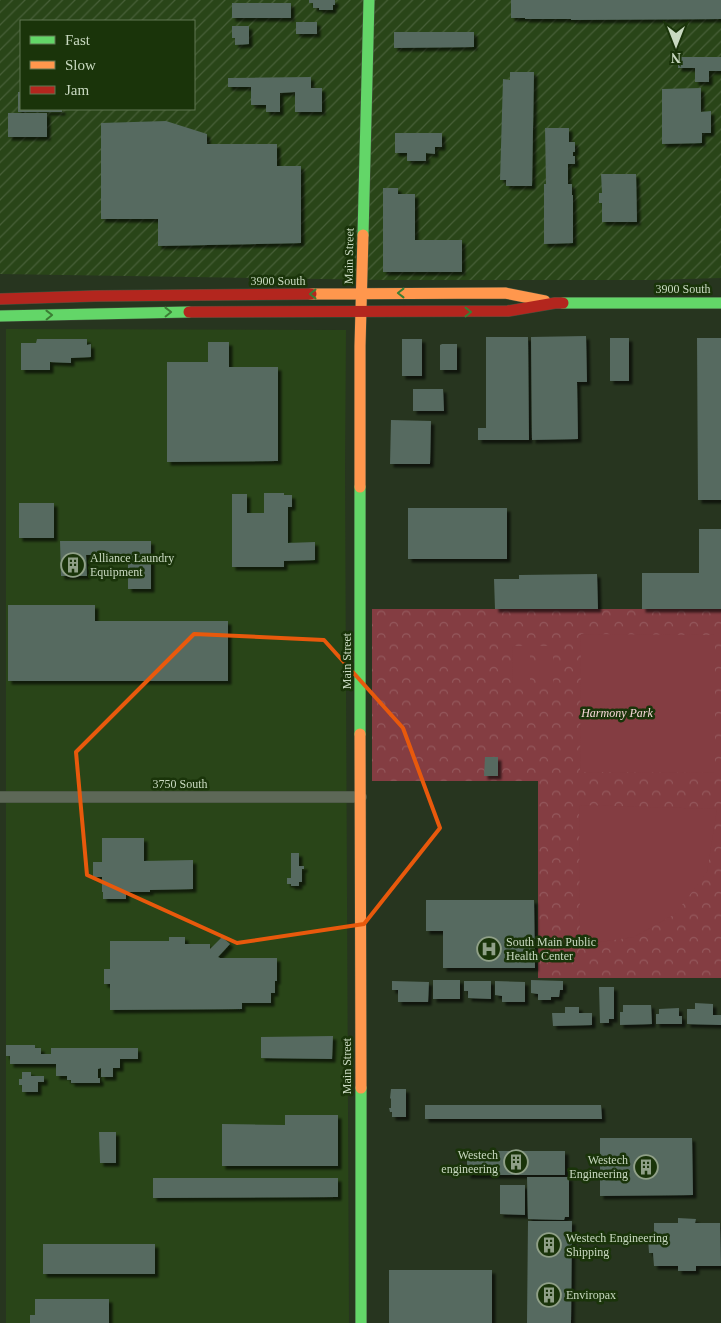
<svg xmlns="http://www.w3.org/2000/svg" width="721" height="1323" viewBox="0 0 721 1323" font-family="Georgia,serif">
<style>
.built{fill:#294518}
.industrial{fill:url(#industrial-furrows);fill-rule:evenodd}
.forest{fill:url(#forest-crowns)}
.pitch{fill:#843d42}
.building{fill:#566a60;filter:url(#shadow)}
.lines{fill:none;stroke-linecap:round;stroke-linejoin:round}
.street-casing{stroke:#44513e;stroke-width:12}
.fast-casing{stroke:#44513e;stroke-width:12}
.slow-casing{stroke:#44513e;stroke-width:12}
.jam-casing{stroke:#44513e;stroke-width:12}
.street{stroke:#5d6857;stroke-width:11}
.fast{stroke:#63d668;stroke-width:11}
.slow{stroke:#ff974d;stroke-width:11}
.jam{stroke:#b3261e;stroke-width:11}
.oneway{stroke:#3b7d34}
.marked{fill:none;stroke:#e8590c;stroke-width:4;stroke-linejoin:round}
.labels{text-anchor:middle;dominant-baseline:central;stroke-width:5;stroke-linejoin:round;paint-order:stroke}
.street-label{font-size:12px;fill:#c9d9c1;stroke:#1a340a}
.poi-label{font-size:12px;fill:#c9d9c1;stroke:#1a340a;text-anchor:start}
.park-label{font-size:12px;font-style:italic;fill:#f8d8d9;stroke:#1a340a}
</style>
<defs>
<pattern id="industrial-furrows" width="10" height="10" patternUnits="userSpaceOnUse" patternTransform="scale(1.25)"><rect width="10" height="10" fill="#294518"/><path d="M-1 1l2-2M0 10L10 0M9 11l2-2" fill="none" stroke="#475f38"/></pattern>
<pattern id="forest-crowns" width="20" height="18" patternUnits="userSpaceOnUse" patternTransform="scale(1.25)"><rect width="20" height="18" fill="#843d42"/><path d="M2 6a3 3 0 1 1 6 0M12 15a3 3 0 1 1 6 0" fill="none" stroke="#94585c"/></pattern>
<filter id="shadow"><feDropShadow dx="3.5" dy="3.5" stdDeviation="1" flood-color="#0009"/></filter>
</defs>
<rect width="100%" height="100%" fill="#27351f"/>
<!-- built -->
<path class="built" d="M6,329l340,1 -1,139 4,854h-343z"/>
<!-- industrial -->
<path class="industrial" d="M0,0h721v278l-70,2h-264l-387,-6zM21,21h173v88h-173z"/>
<!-- forest -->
<path class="forest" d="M372,609h349v369h-183v-197h-166z"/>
<!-- pitch -->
<path class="pitch" d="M581,634l134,1v138l-135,-1z
M512,646h18v38h-17z
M536,646h17v38h-17z
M579,805l138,4 -10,63 -32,42 -41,23 -54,8z"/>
<!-- building -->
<path class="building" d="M309,0h26v5h-2v5h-14v-2h-6v-5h-4z
M511,0h210v19l-150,1v-1h-46v-1h-14z
M232,3h59v15h-59z
M296,22h21v12h-21z
M232,26h17v18l-14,1v-7h-3z
M394,32h80v15l-80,1z
M678,57h43v14h-12v11h-14v-14h-17z
M510,72h24l-2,114h-26v-6h-6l3,-101 7,1z
M311,77v11h11v24h-27v-20l-15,1v19h-14v-7h-15v-18h-23v-9z
M701,88v24l10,-1v22h-9v10l-40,1v-55z
M18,92h3v17h41v3h-44z
M8,113h39v24h-39z
M166,121l41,13v10h70v22h24v77l-143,3v-27h-57v-96z
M545,128h24v14h6v10h-2v4h2v8h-7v20h4v11h1v48l-29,1v-60h2z
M395,133h47v14h-7v7l-9,-1v8h-19v-8h-12z
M601,174h35l1,48h-35v-19h-3v-10h3z
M383,188h15v6h17v46h47v32h-79z
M586,336l1,46h-10l1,57 -46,1 -1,-103z
M486,337h42l1,103h-51v-12h8z
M610,338h19v43h-19z
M697,338h24v162h-23z
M37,339h50v6l4,-1v13l-20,1v5l-21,-1v8h-29v-27h15z
M402,339h20v37h-20z
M208,342h21v25h49v94l-111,1v-100h41z
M442,344h15v26h-17v-25z
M413,389h30l1,22h-31z
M391,420l40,1 -1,43h-40z
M264,493h20v2h8v12h-4v36l27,-1v18l-31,1v6h-52v-73h15v19h17z
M19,503h35v35h-35z
M408,508h99v51h-99z
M699,529h22v80h-79v-36h57z
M60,541h91v48h-23v-35l-42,1 1,21h-26z
M597,574l1,35h-103l-1,-30h25v-4z
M8,605h87v16h133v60h-220z
M485,757h13v19h-14z
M102,838h42v23l49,-1v29l-43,1v2h-24v7h-23v-7h-1v-15h-9v-15h9z
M291,853h8v13h5v3h-2v13h-3v4h-8v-2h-4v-6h4z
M426,900h108l1,68h-92v-37h-17z
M169,937h16v7h25v5l12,-12 8,7 -12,13 2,1h57v23h-2v12h-4v10h-29v6l-132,1v-26h-6v-15h6v-28h59z
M433,980h27v19h-27z
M531,980l32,1v9h-3l-1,7h-8v3h-13v-6l-7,-1z
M392,981l37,1 -1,20h-30v-12h-6z
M464,981h27v18l-23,-1v-7h-4z
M495,981l30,1v20h-23v-6l-7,-1z
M599,987h15v32h-5v4h-9z
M695,1003l18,1v11h8v10l-34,-1v-15h8z
M623,1005h28l1,19 -32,1v-13h3z
M565,1007h14v6h13v12l-39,1 -1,-13h13z
M679,1008v8h3v8h-26v-10h3v-5z
M333,1036l-1,23 -71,-1v-21z
M6,1045h29v3h6v6h10v-6h87v11h-18v9h-7v9h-12v-9l-3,1v9h2v5h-29v-3h-4v-4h-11v-12h-46v-8h-4z
M22,1072h9v4h13v6h-6v10h-16v-7h-3v-6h3z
M391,1089h15v28h-14v-5h-2l-1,-4h2v-9l-1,-1z
M425,1105h176l1,14h-177z
M285,1115h53v51h-116v-42l63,1z
M99,1132h17v31h-16z
M600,1138h92l1,57 -93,1z
M467,1151h98v24h-98z
M527,1177h42v40h-4l-1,3 -36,-1z
M153,1178h185v19l-185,1z
M500,1185h25v30l-25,-1z
M678,1218l18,1 -1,4h25l1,43h-25v5h-18v-5h-24l-1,-13h-4l-1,-17h6v-13h24z
M528,1221h44l-1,102h-44z
M43,1244h112v30h-112z
M389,1270h103v53h-103z
M35,1299h74v24h-79v-8h5z"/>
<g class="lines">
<!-- street casing -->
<g class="street-casing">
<path id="street" d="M0,797h361"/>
</g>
<!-- fast casing -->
<g class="fast-casing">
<path id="fast" d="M363,235l6,-235
M563,303h158
M0,316l189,-4
M360,487v247
M361,1088v235"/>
</g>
<!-- slow casing -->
<g class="slow-casing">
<path id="slow" d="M311,294l194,-1 40,8
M360,487v-141l3,-111
M360,734l1,354"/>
</g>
<!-- jam casing -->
<g class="jam-casing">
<path id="jam" d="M0,299l96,-3 215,-2
M189,312l319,-1 47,-8h8"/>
</g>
<!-- street -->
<use href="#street" class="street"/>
<!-- fast -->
<use href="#fast" class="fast"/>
<!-- slow -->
<use href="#slow" class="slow"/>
<!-- jam -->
<use href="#jam" class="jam"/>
</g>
<!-- one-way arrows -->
<defs><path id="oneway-chevron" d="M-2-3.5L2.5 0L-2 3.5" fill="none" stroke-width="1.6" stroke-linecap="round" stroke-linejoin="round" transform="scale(1.25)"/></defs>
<g class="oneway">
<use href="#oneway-chevron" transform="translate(401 293) rotate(-180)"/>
<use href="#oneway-chevron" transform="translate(313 294) rotate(180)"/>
<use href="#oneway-chevron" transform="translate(168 312) rotate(-1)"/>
<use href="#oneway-chevron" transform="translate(468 312)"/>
<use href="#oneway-chevron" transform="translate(49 315) rotate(-1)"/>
</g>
<!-- marked area -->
<path class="marked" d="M194,634l130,6 79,88 37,100 -76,96 -127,19 -150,-68 -11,-123z"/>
<!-- icons -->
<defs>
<g id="building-ring" transform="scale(1.25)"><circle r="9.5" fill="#1a340a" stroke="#90a088" stroke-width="1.5"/><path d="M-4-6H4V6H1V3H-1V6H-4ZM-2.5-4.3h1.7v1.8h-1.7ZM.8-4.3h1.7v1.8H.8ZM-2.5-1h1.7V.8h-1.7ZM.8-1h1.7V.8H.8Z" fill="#90a088"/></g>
<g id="hospital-ring" transform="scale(1.25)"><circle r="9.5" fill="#1a340a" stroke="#90a088" stroke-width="1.5"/><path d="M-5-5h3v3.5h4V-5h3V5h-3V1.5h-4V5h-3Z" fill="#90a088"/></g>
</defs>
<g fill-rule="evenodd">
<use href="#building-ring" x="73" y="565"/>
<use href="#hospital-ring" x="489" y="949"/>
<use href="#building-ring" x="516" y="1162"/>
<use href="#building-ring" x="646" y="1167"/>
<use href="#building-ring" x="549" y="1245"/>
<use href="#building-ring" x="549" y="1295"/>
</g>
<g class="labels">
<!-- street labels -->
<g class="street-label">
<text transform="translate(349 256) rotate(-89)">Main Street</text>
<text x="278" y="281">3900 South</text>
<text x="683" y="289">3900 South</text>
<text transform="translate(347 661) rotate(-90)">Main Street</text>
<text x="180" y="784">3750 South</text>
<text transform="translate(347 1066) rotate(-90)">Main Street</text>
</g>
<!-- poi labels -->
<g class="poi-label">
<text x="90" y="558">Alliance Laundry<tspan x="90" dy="14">Equipment</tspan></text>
<text x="506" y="942">South Main Public<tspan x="506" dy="14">Health Center</tspan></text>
<text x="498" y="1155" text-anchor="end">Westech<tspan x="498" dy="14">engineering</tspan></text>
<text x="628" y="1160" text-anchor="end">Westech<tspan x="628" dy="14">Engineering</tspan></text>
<text x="566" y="1238">Westech Engineering<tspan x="566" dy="14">Shipping</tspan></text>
<text x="566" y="1295">Enviropax</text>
</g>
<!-- park labels -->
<g class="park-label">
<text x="617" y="713">Harmony Park</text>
</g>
</g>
<!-- legend -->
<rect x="20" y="20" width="175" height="90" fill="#1a340a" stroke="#607653"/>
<rect x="30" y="36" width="25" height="8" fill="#63d668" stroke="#607653"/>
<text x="65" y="45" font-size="15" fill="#c9d9c1">Fast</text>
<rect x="30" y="61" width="25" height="8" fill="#ff974d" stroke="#607653"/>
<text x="65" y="70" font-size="15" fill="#c9d9c1">Slow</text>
<rect x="30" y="86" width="25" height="8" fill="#b3261e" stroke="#607653"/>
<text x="65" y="95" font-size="15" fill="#c9d9c1">Jam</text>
<!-- north arrow -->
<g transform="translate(676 45) rotate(180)" stroke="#1a340a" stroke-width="4" paint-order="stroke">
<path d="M0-4L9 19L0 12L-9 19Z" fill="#c9d9c1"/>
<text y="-8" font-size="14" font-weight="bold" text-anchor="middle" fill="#c9d9c1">N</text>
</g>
</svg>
